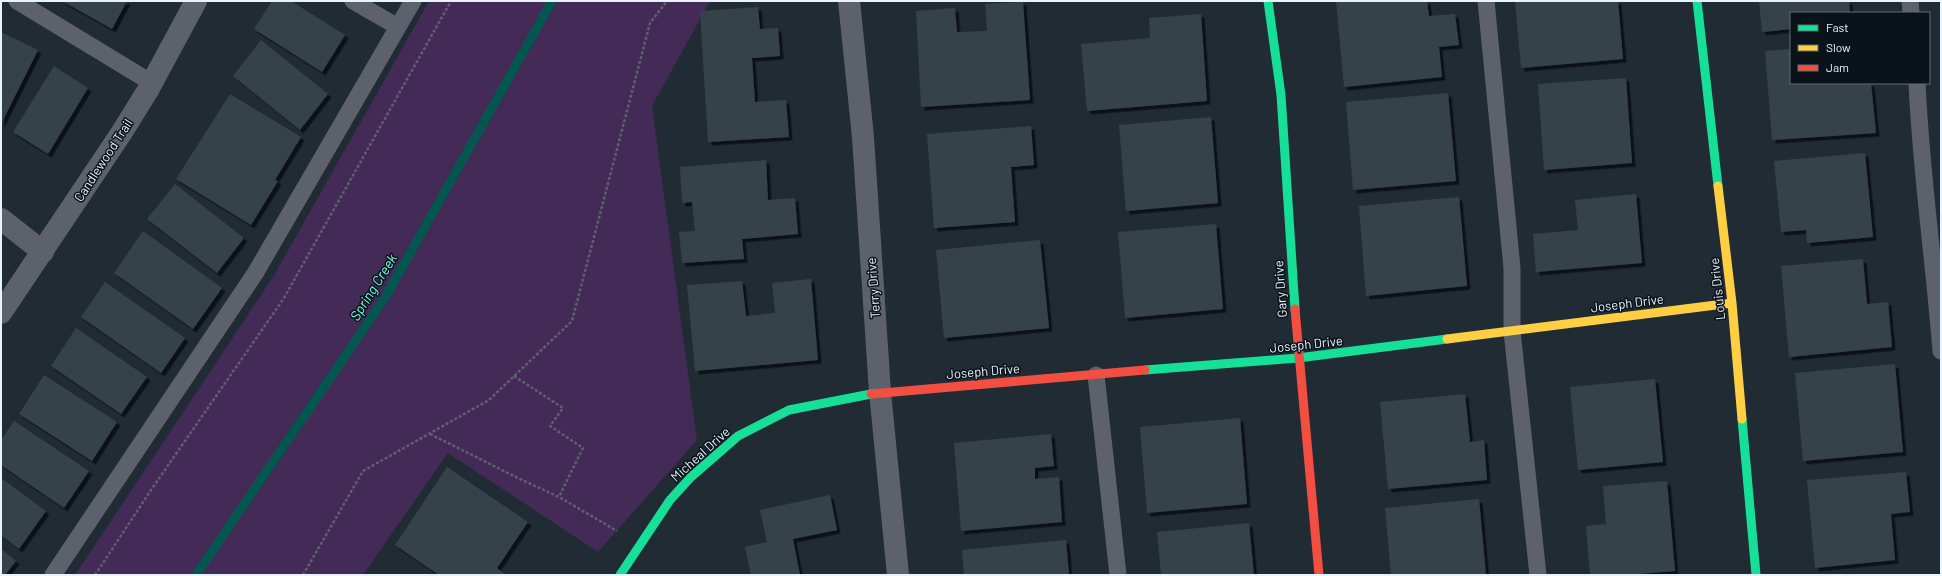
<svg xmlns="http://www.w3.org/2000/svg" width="1942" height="576" viewBox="0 0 1942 576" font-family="Barlow,sans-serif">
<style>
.green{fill:#432a57}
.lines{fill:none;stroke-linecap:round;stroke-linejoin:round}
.stream{stroke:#03574e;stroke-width:9}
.building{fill:#34434a;filter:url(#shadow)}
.path{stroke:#5d626b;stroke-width:2.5;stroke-dasharray:3 2;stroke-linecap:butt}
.lane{stroke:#5d616b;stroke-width:17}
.street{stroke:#5d616b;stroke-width:22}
.fast{stroke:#16e098;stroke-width:9}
.slow{stroke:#ffcf43;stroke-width:9}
.jam{stroke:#f24e42;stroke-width:9}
.labels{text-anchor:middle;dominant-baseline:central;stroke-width:3;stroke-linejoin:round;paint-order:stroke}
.street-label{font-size:13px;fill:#e7f3fe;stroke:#0b131a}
.water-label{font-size:14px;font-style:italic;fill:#74fde8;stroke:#0b131a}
</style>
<defs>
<filter id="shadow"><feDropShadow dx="3.5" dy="3.5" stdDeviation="0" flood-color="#0009"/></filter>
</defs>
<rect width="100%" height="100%" fill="#212b34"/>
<!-- green -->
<path class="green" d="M429,1h281l-58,105 45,334 -99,112 -150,-99 -85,122h-288l198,-298z"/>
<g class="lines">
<!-- stream -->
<path class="stream" d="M196,575l190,-279 166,-295"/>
</g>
<!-- building -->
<path class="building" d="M62,1h65l-15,28z
M272,1h19l54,34 -23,37 -68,-43z
M1336,1h91l2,15 26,-2 4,31 -20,2 3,30 -98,10z
M1515,1h103l5,58 -102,9z
M1759,1h90l1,12h-59v16l-29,3z
M1023,2l7,98 -109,7 -5,-96 39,-3 2,24 30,-1 -2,-27z
M758,7l2,22 18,-1 2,28 -28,2 3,44 31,-2 3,37 -81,5 -8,-131z
M1201,14l6,87 -120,10 -6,-67 69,-6 -1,-20z
M1,32l37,18 -37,74z
M261,40l67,54 -28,36 -67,-54z
M1791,49v34h80l5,50 -104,7 -7,-89z
M54,66l34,22 -40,66 -35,-22z
M1626,78l6,85 -88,7 -6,-86z
M1448,93l8,88 -103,9 -7,-88z
M230,94l71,43 -26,43 3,1 -27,44 -75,-46z
M1211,117l7,86 -92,8 -7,-86z
M1031,126l3,39 -23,2 4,55 -81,6 -7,-94z
M1865,153l8,84 -66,6 -1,-13 -25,2 -7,-71z
M766,160l2,40 27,-2 3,36 -56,5 2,20 -62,4 -3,-31 16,-1 -3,-29 -10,1 -2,-36z
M175,184l69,54 -27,35 -70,-54z
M1636,194l6,69 -106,9 -3,-38 45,-4 -3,-30z
M1459,197l8,89 -101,10 -7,-90z
M1216,224l7,85 -98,9 -7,-86z
M143,231l79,57 -29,41 -79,-56z
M1040,240l9,88 -105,10 -8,-88z
M1863,259l4,45 21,-2 4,45 -103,10 -8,-91z
M811,279l7,81 -123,11 -8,-86 55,-4 4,35 29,-3 -3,-30z
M105,282l80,56 -24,35 -80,-56z
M76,328l71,49 -26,37 -70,-48z
M1895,364l8,88 -100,9 -8,-88z
M44,375l73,47 -25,39 -73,-47z
M1655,379l8,83 -85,8 -8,-83z
M1465,394l5,48 14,-2 3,40 -99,9 -8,-87z
M1240,418l7,86 -100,9 -7,-86z
M14,421l75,50 -25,37 -63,-43v-25z
M1051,434l3,32 -19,2v11l24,-2 3,45 -101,9 -7,-88z
M447,467l81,55 -31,46 9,7h-67l-44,-30z
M1906,472l4,40 -19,2 4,46 -80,8 -8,-88z
M1,478l45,33 -27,38 -18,-14z
M1667,481l8,90 -49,4h-36l-4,-49 20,-2 -3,-38z
M830,495l7,35 -44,9 7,36h-49l-6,-28 22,-5 -7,-32z
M1479,499l7,76h-95l-6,-67z
M1249,523l5,52h-93l-4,-43z
M1066,540l3,35h-105l-2,-25z
M1,549l15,12 -11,14h-4z"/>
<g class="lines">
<!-- path -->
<path class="path" d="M514,376l49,32 -13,18 33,22 -24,49
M430,434l90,45 39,18 58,34
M95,575l56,-85 133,-192 167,-297
M303,575l60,-104 126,-71 83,-79 78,-298 17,-22"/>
<!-- lane -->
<path class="lane" d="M17,1l135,82
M353,1l45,26
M1486,1l26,267v63l26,244
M1910,1l1,12
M1917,83c4,90 17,178 24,268
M1096,375l22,200
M53,575l203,-303 157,-271"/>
<!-- street -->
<path class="street" d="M849,1l14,136 17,255 18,183
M1,219l42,33
M1,313l121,-181 26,-42 48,-89"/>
<!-- fast -->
<path class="fast" d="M1268,1l13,94 14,214
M1697,1l21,185
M1145,370l153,-12 149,-19
M1742,419l14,156
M620,575l50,-75 21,-23 47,-41 51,-26 82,-16"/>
<!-- slow -->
<path class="slow" d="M1718,186l14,117 10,116
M1447,339l285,-36"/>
<!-- jam -->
<path class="jam" d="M1295,309l24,266
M871,394l274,-24"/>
</g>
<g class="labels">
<!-- street labels -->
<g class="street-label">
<text transform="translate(103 160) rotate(-57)">Candlewood Trail</text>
<text transform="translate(873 288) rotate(-94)">Terry Drive</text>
<text transform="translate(1280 289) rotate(-94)">Gary Drive</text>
<text transform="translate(1717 289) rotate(-96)">Louis Drive</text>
<text transform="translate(1627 303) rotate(-7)">Joseph Drive</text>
<text transform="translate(1306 344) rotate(-6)">Joseph Drive</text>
<text transform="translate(983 371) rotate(-5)">Joseph Drive</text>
<text transform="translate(700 454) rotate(-42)">Micheal Drive</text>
</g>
<!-- water labels -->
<g class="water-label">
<text transform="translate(373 287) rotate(-58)">Spring Creek</text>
</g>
</g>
<!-- border -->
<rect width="1942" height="576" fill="none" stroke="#e7f3fe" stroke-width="4"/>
<!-- legend -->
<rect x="1790" y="12" width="140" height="72" fill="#0b131a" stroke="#636d75"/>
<rect x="1798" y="25" width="20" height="6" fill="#16e098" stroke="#636d75"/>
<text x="1826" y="32" font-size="12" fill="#e7f3fe">Fast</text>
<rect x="1798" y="45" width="20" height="6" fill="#ffcf43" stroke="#636d75"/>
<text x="1826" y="52" font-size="12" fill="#e7f3fe">Slow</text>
<rect x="1798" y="65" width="20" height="6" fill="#f24e42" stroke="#636d75"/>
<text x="1826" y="72" font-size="12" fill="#e7f3fe">Jam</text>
</svg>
